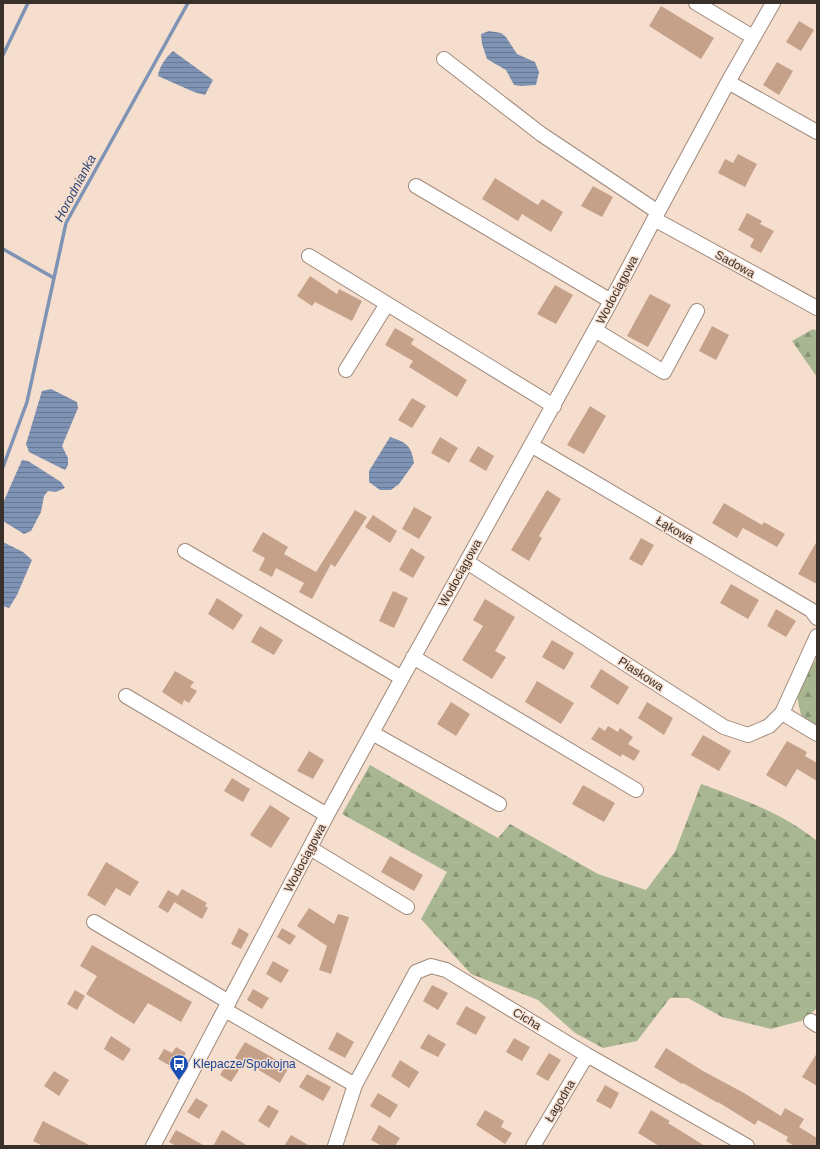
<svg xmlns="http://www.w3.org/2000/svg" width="820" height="1149" viewBox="0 0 820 1149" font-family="Arial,sans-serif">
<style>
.forest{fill:url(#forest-firs)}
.water{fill:url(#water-rules)}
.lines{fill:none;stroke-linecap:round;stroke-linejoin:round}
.stream{stroke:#7f93b4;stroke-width:3.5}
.building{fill:#c6a189}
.minor-casing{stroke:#9f897b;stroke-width:16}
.minor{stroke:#fff;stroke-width:14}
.labels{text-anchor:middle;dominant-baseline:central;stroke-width:3;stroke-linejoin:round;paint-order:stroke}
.street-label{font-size:12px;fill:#39302a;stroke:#f6dece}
.transit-label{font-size:12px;fill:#164399;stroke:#f6dece;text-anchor:start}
.water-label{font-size:13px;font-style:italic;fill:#2d4776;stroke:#f6dece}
</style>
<defs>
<pattern id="forest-firs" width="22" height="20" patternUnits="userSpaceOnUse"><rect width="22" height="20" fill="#a8b791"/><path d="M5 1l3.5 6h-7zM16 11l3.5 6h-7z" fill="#8a9577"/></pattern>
<pattern id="water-rules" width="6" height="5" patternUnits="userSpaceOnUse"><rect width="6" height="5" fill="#7f93b4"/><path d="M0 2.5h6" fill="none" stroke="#697893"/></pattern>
</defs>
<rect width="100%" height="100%" fill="#f6dece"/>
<!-- forest -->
<path class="forest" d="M813,329l4,2v46l-25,-36z
M817,658v68l-16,-11 -4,-19 10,-23z
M370,765l128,73 12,-14 88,50 48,16 29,-38 26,-68c41,15 82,29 116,57v167l-13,12 -33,9 -49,-12 -34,-19h-18l-33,43 -34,7 -28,-15 -37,-33 -67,-26 -50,-55 26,-47 -105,-58z"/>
<!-- water -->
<path class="water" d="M489,31l12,2 5,4 11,17 18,8 4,10 -3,13 -15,1 -7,-1 -8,-15 -19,-11 -5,-15 -1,-10z
M173,51l40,29 -8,15 -11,-3 -36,-16c1,-9 8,-19 15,-25z
M51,389l26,13 1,6 -16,38 6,12v7l-3,5 -36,-18 -3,-8 16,-53z
M390,437c17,6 21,8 24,26l-15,21 -8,6h-11l-11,-8v-11z
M22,460l6,1 33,21 4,6 -9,4 -8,-1 -4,5 -3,16 -10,19 -7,3 -21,-13v-18z
M3,542l20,10 9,8 -15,35 -8,13 -6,-2z"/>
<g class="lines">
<!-- stream -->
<path class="stream" d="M3,55l25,-52
M3,249l51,29
M3,467l24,-65 39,-179 122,-220"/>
</g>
<!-- building -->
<path class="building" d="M661,6l53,32 -13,21 -52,-33z
M799,21l15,9 -13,21 -15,-9z
M777,62l16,9 -14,24 -16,-10z
M738,154l19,10 -12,23 -27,-14 7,-14 8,4z
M495,178l43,27 4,-6 21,13 -12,20 -29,-18 -4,7 -36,-22z
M593,186l20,11 -11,20 -21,-11z
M747,213l15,8 -2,3 14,7 -13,22 -11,-6 4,-8 -16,-9z
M310,276l27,18 2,-5 23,12 -10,20 -37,-19 -3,4 -15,-10z
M555,285l18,10 -17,29 -19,-10z
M650,294l21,11 -23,42 -21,-11z
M712,326l17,9 -13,25 -17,-9z
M395,328l19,11 -3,5 56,36 -10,17 -48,-30 4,-6 -28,-16z
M412,398l14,8 -14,22 -14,-8z
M590,406l16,10 -22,38 -17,-9z
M440,437l18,11 -9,15 -18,-10z
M478,446l16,10 -8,15 -17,-10z
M547,490l14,9 -22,37 3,2 -13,23 -18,-11z
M724,503l38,22 2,-3 21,12 -8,13 -34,-19 -6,10 -25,-15z
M414,507l18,10 -13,22 -17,-10z
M355,510l12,7 -32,50 -4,-3 -19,35 -13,-7 5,-9 -28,-15 -4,9 -13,-7 6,-12 -13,-7 11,-19 25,15 -4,7 32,18z
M373,515l24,16 -7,12 -25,-16z
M641,538l13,7 -12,21 -13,-7z
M817,541v43l-19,-10z
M411,548l14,9 -12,21 -14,-8z
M731,584l28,16 -11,19 -28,-16z
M393,591l15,7 -14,30 -15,-7z
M217,598l26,17 -10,15 -25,-16z
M485,599l30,18 -20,34 11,6 -14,22 -30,-19 21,-34 -10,-6z
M776,609l20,12 -10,16 -19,-11z
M260,626l23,14 -9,15 -23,-13z
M552,640l22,13 -10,17 -22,-13z
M601,669l28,18 -11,18 -28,-18z
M175,671l19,11 -4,5 7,4 -8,12 -5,-3 -2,5 -20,-13z
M537,681l37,22 -13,21 -36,-22z
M451,702l19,12 -14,22 -19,-12z
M647,702l26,16 -9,17 -26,-17z
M608,726l10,6 2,-4 13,9 -5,7 12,7 -6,10 -12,-7 -1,3 -30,-18 8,-12 6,4z
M703,735l28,16 -12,20 -28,-16z
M787,741l20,11 -2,4 12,7v18l-20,-12 -11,18 -20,-12z
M309,751l15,9 -11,19 -16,-8z
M232,778l18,11 -7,13 -19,-11z
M583,785l32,18 -11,19 -32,-18z
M270,805l20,13 -19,30 -21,-13z
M390,856l33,19 -9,16 -33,-19z
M106,862l33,20 -9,14 -14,-8 -11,18 -18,-11z
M182,889l25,14 -2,3 3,2 -6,11 -28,-17z
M168,890l10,6 -10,17 -10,-6z
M309,908l25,16 4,-10 11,3 -18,57 -12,-4 8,-24 -30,-20z
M239,928l10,6 -8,15 -10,-5z
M282,928l14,8 -6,9 -13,-8z
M92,945l100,57 -11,20 -33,-19 -14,21 -48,-30 11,-18 -17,-10z
M273,961l16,9 -8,13 -15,-9z
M432,985l16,8 -10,17 -15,-9z
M253,989l16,9 -7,11 -15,-9z
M75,990l10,6 -8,14 -10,-6z
M466,1006l20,11 -10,18 -20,-11z
M337,1032l17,10 -9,16 -17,-9z
M428,1034l18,10 -8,13 -18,-9z
M111,1036l20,13 -8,12 -19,-12z
M514,1038l16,9 -8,14 -16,-9z
M245,1042l44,25 -9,16 -31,-19 -1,2 -13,-8z
M176,1047l10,6 -10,16 -18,-10 6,-10 8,4z
M666,1048l37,23 41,22 37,23 4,-8 19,11 -5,8 18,11v8h-23l-8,-5 2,-4 -30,-17 -3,5 -37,-23v1l-35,-20 -1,1 -28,-17z
M549,1053l12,7 -13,21 -12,-7z
M817,1053v33l-15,-9z
M400,1060l19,12 -10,16 -18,-12z
M227,1063l12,7 -8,12 -11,-7z
M54,1071l15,9 -10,16 -15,-10z
M307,1074l24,13 -8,14 -24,-14z
M605,1085l14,8 -8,16 -15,-8z
M378,1093l20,12 -8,13 -20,-12z
M196,1098l12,7 -9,14 -12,-7z
M268,1105l11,6 -10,17 -11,-7z
M485,1110l19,11 -3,6 11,6 -7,11 -29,-19z
M651,1110l19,11 -2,2 37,23h-46l-21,-13z
M43,1121l48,25h-48l-10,-5z
M379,1125l21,13 -5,8h-13l-11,-6z
M176,1130l29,16h-29l-7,-4z
M222,1130l26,16h-35z
M291,1135l19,11h-26z"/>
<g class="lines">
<!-- minor casing -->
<g class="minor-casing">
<path id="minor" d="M696,3l57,34
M444,59l97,75 117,78
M728,82l89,50
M416,186l195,115
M654,219l163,89
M309,256l245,150
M595,330l69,42 33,-61
M346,370l41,-66
M531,445l280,165 6,8
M185,551l217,127
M467,562l257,165 24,8 21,-9 13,-13 35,21
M413,657l223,133
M126,696l201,119
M782,713l35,-77
M372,733l127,71
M310,848l97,59
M94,922l135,80
M225,1010l130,75
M811,1021l6,4
M153,1146l174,-331 75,-137 209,-377 47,-89 70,-130 45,-79
M335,1146l20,-61 61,-113 15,-6 15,4 141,85 160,91
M533,1146l54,-91"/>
</g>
<!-- minor -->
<use href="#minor" class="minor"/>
</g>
<!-- icons -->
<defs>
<g id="bus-pin" transform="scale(1)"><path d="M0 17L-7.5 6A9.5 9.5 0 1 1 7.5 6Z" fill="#1a4fb4" stroke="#f6dece"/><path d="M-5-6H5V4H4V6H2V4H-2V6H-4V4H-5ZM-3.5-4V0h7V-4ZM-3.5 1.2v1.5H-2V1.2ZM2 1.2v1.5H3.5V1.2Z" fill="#fff"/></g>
</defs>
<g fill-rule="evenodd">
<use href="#bus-pin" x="179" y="1064"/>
</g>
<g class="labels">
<!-- street labels -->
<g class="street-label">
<text transform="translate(735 264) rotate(29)">Sadowa</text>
<text transform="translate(617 290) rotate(-62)">Wodociągowa</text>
<text transform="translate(675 530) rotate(30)">Łąkowa</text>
<text transform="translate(460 573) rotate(-61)">Wodociągowa</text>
<text transform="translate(641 674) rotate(33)">Piaskowa</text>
<text transform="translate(305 858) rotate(-62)">Wodociągowa</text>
<text transform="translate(527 1019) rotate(31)">Cicha</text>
<text transform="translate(560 1101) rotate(-59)">Łagodna</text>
</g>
<!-- transit labels -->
<g class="transit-label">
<text x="193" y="1064">Klepacze/Spokojna</text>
</g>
<!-- water labels -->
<g class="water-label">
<text transform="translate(75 188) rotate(-62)">Horodnianka</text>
</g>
</g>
<!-- border -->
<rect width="820" height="1149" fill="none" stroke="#39302a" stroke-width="8"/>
</svg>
